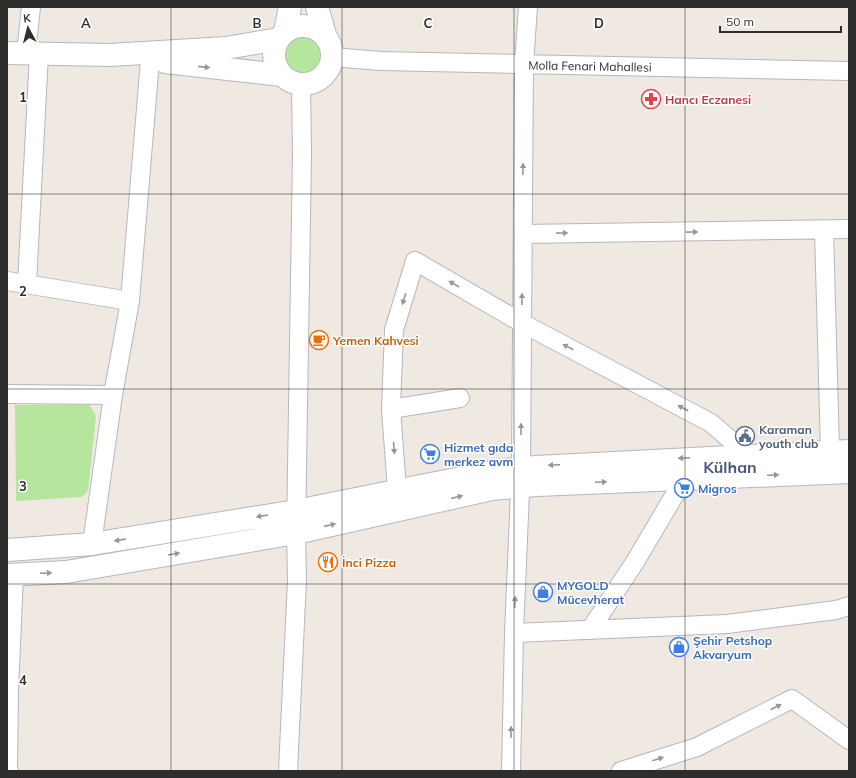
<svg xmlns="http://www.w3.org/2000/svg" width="856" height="778" viewBox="0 0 856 778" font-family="Mulish,sans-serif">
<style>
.green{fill:#b6e59e}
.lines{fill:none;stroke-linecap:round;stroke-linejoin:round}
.minor-casing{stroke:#b4b7c1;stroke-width:20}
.secondary-casing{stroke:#b4b7c1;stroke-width:24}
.minor{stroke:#fff;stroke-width:18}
.secondary{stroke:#fff;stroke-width:22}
.oneway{fill:#969696}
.grid{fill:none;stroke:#2e2e2e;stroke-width:1;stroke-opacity:0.55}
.labels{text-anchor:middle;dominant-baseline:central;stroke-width:3;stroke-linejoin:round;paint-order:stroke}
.street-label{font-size:12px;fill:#2e2e2e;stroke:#fff}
.health-label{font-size:12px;font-weight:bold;fill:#be3a42;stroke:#fff;text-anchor:start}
.food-label{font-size:12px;font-weight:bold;fill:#c56008;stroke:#fff;text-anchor:start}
.service-label{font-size:12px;font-weight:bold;fill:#4e5e75;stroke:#fff;text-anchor:start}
.shop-label{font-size:12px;font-weight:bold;fill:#366cbe;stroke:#fff;text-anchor:start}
.district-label{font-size:16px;font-weight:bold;fill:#4d5680;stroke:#fff}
.grid-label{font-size:13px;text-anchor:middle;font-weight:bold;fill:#2e2e2e;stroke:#fff;stroke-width:3;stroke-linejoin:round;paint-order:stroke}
</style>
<rect width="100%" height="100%" fill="#efe9e1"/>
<!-- green -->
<path class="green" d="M282 54a19 19 0 1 1 38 0a19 19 0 1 1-38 0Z
M15,405h75l6,11 -8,75 -6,6 -66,4z"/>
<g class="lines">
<!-- minor casing -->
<g class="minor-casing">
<path id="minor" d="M26,54l5,-47
M332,57l49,4 468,10
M824,230l6,221
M523,234l326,-5
M7,281l123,20
M27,284l12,-230
M7,394l106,1
M391,409l69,-11
M398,503l-7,-94 3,-79 21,-69 107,62 189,100 37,32
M92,544l21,-149 17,-94 20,-241
M590,630l45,-68 49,-83
M514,633l213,-9 109,-14 13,-4
M9,771l-1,-3 1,-77 5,-116
M288,771l9,-191 -1,-47 6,-379 -1,-70
M511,771l3,-138 7,-165 3,-404 4,-57
M621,771l76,-24 95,-48 57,41"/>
</g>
<!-- secondary casing -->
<g class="secondary-casing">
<path id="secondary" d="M317,7l9,31
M274 55a29 29 0 1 1 58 0a29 29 0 1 1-58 0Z
M285,32l5,-25
M7,53l103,2 116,-7 53,-9
M165,62l116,13
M7,550l85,-6 204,-33 200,-40 40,-4 313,-16
M7,575l59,-3 230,-39 196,-44 45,-4 312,-13"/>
</g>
<!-- minor -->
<use href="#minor" class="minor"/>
<!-- secondary -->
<use href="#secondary" class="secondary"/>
</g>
<!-- one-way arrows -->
<defs><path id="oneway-solid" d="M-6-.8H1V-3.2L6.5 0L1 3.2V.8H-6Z"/></defs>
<g class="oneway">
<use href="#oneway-solid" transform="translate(204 67) rotate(6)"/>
<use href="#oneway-solid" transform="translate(523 169) rotate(-89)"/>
<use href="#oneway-solid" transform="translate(692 232) rotate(-1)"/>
<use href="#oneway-solid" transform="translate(562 233) rotate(-1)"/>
<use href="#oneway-solid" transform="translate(454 284) rotate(-150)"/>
<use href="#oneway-solid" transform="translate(404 299) rotate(107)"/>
<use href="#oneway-solid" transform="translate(522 299) rotate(-89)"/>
<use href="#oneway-solid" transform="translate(568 347) rotate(-152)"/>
<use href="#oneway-solid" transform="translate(683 408) rotate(-152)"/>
<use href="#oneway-solid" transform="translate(521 429) rotate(-90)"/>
<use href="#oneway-solid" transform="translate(394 448) rotate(86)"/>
<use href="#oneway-solid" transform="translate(684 458) rotate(177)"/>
<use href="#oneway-solid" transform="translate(554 465) rotate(177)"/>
<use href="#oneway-solid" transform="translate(773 475) rotate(-3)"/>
<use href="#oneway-solid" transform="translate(601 482) rotate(-2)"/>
<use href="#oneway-solid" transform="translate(457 497) rotate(-13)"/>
<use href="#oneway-solid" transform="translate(262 516) rotate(171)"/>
<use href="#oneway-solid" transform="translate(330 525) rotate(-13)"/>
<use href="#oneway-solid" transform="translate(120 540) rotate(171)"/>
<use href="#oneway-solid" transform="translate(174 554) rotate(-10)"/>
<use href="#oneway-solid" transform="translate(46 573) rotate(-3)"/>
<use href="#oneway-solid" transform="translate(515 602) rotate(-87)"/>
<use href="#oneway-solid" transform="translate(776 707) rotate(-27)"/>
<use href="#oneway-solid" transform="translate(511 732) rotate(-89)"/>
<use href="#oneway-solid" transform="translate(658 759) rotate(-17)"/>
</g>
<!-- grid -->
<path class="grid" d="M171,7v764M342,7v764M514,7v764M685,7v764M7,194h842M7,389h842M7,584h842"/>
<!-- icons -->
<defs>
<g id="pharmacy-ring" transform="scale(1)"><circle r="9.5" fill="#fff" stroke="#e0444e" stroke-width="1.5"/><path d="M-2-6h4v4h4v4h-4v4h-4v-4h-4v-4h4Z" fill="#e0444e"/></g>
<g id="cafe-ring" transform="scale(1)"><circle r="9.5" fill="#fff" stroke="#e8710a" stroke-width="1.5"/><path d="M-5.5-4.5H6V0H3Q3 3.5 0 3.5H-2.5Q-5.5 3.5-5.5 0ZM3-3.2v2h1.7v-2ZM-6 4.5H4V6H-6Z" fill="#e8710a"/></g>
<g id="civic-ring" transform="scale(1)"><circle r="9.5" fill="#fff" stroke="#5c6f8a" stroke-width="1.5"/><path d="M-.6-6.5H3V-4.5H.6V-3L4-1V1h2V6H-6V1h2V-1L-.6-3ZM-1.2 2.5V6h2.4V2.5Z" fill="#5c6f8a"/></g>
<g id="supermarket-ring" transform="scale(1)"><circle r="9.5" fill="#fff" stroke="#3f7fe0" stroke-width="1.5"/><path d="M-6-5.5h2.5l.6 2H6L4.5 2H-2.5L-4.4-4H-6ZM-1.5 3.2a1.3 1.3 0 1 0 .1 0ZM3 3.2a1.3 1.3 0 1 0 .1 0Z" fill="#3f7fe0"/></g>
<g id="restaurant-ring" transform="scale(1)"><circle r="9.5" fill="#fff" stroke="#e8710a" stroke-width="1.5"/><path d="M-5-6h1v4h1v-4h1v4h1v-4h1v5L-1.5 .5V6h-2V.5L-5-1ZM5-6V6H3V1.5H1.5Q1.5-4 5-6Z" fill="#e8710a"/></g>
<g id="shop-ring" transform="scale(1)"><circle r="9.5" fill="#fff" stroke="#3f7fe0" stroke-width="1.5"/><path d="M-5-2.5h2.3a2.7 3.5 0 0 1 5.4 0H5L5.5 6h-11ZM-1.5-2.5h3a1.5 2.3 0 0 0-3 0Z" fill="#3f7fe0"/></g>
</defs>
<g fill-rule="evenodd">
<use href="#pharmacy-ring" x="651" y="99"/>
<use href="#cafe-ring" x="319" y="340"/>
<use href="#civic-ring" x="745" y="436"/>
<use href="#supermarket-ring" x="430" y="454"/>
<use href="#supermarket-ring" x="684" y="488"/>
<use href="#restaurant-ring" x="328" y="562"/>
<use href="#shop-ring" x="543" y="592"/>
<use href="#shop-ring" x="679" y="647"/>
</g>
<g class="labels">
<!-- street labels -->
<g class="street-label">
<text transform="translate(590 66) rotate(1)">Molla Fenari Mahallesi</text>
</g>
<!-- health labels -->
<g class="health-label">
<text x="665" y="99">Hancı Eczanesi</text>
</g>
<!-- food labels -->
<g class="food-label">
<text x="333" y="340">Yemen Kahvesi</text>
<text x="342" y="562">İnci Pizza</text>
</g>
<!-- service labels -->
<g class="service-label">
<text x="759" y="429">Karaman<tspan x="759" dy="14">youth club</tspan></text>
</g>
<!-- shop labels -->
<g class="shop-label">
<text x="444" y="447">Hizmet gıda<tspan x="444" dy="14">merkez avm</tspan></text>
<text x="698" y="488">Migros</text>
<text x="557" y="585">MYGOLD<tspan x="557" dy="14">Mücevherat</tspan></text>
<text x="693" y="640">Şehir Petshop<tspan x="693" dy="14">Akvaryum</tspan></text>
</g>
<!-- district labels -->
<g class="district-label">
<text x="730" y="467">Külhan</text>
</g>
</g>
<g class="grid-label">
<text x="86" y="28">A</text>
<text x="257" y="28">B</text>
<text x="428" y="28">C</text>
<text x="599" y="28">D</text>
<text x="23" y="102">1</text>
<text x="23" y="296">2</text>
<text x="23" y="491">3</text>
<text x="23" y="685">4</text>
</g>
<!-- border -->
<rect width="856" height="778" fill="none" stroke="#2e2e2e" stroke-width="16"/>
<!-- north arrow -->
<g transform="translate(28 28) rotate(353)" stroke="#ffffff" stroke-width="3" paint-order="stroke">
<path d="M0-3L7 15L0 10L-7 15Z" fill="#2e2e2e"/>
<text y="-6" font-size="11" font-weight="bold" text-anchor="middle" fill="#2e2e2e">K</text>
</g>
<!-- scale -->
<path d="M720 26v6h121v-6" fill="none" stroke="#2e2e2e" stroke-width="2"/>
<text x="726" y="26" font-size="12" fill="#2e2e2e" stroke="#ffffff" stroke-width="3" paint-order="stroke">50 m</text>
</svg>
